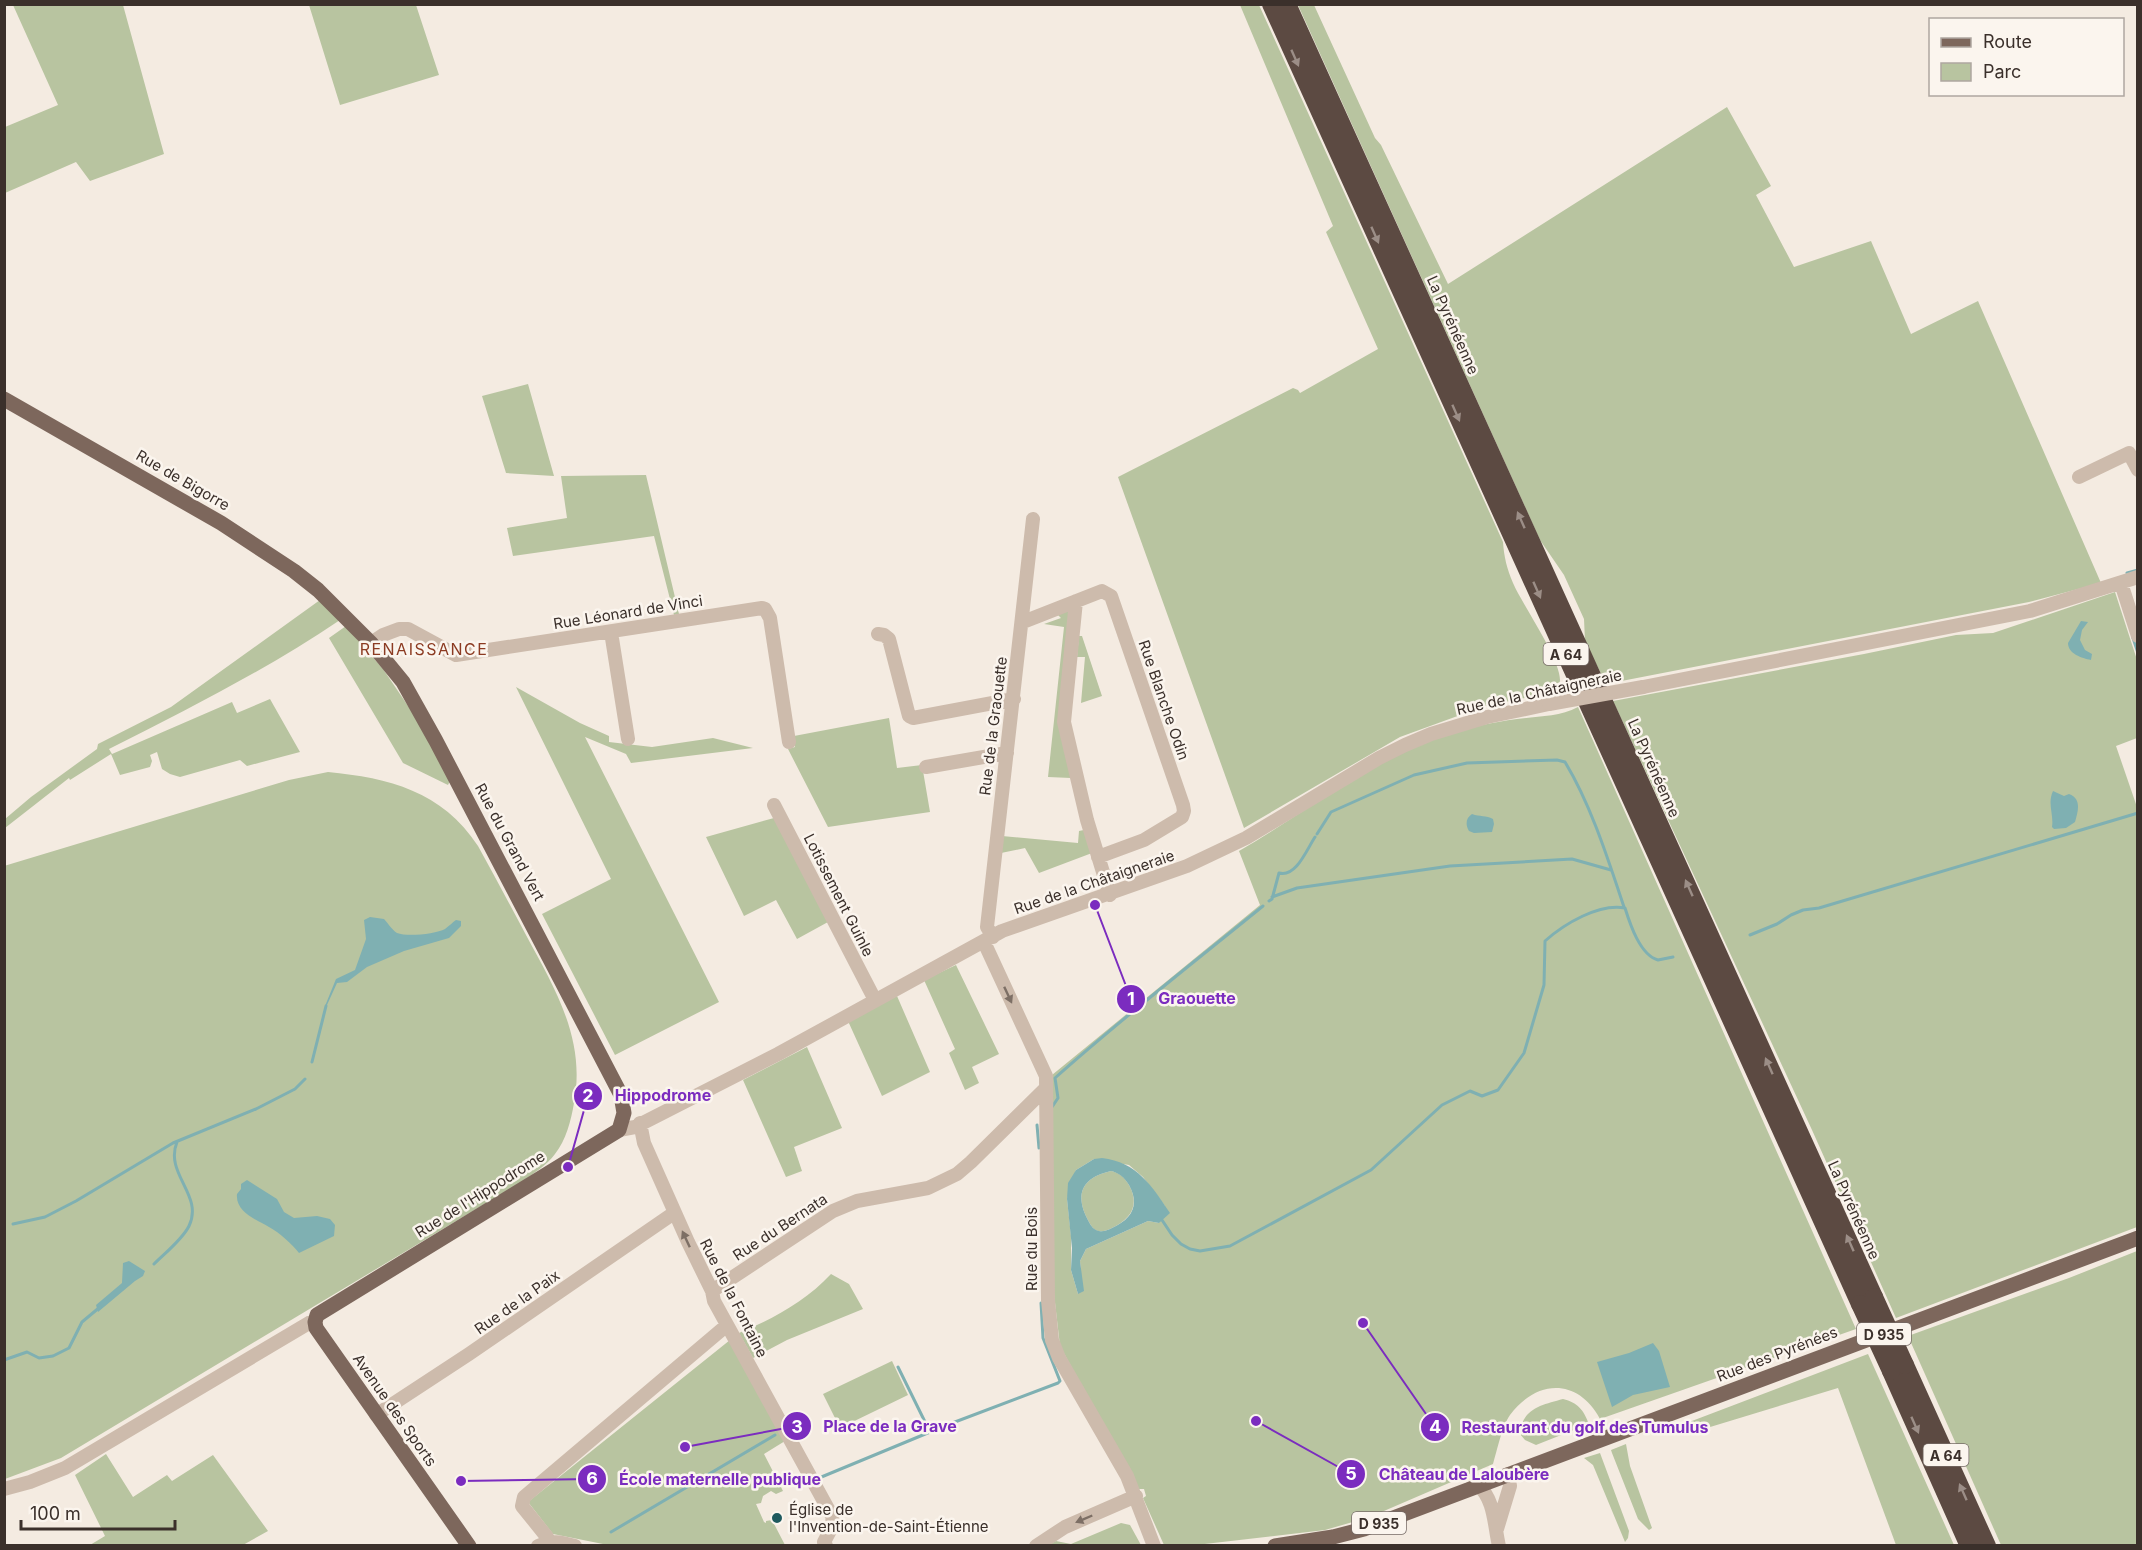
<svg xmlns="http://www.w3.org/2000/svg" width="2142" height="1550" viewBox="0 0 2142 1550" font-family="Inter,sans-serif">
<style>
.green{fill:#b8c4a0;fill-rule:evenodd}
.water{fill:#7fb0b2;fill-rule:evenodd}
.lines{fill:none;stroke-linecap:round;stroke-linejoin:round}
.stream{stroke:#7fb0b2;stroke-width:3}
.minor{stroke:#cdbbac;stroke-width:14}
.major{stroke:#7d675c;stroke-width:15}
.highway{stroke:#5c4a42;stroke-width:18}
.minor-bridge{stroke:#cdbbac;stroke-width:14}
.highway-bridge{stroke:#5c4a42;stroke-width:18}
.oneway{fill:#9c8e87}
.oneway2{fill:#7d6f65}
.poi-dot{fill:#1f5a5e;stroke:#fbf5ee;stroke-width:2}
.labels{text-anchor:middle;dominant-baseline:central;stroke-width:5;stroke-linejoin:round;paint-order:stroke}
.shield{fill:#fbf5ee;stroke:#756b66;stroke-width:1.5}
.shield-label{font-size:14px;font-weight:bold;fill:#3b302b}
.street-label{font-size:15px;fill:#3b302b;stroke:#fbf5ee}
.poi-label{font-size:15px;fill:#3b302b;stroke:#fbf5ee;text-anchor:start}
.neighbourhood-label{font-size:16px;letter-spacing:1.5px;fill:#8c3b22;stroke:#fbf5ee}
.leader{fill:none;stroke:#7b2cbf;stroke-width:2}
.callout-dot{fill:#7b2cbf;stroke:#fbf5ee;stroke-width:2}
.mark-label{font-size:18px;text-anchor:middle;font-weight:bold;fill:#fff}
.callout-label{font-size:16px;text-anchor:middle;font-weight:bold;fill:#7b2cbf;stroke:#fbf5ee;stroke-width:5;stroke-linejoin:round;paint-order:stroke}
</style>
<rect width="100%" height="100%" fill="#f4ebe1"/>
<!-- green -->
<path class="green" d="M13,5h110l41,149 -74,27 -14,-19 -71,31v-66l53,-22z
M309,5h107l23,70 -99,30z
M1240,5h19l244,537c1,15 4,27 10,41 9,21 47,75 47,97 0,4 -4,8 -6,12l-69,14 -85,31 -156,91 -126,-351 175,-89 5,2 2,3 78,-44 -52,-117 7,-6z
M1298,5h16l61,133 6,7 67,139 279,-177 44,79 -15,9 38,72 77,-26 40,93 67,-33 123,282 -72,19 -423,82 -21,-43 -1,-22 -20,-44 -24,-35z
M528,384l26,92 -48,-3 -24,-77z
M646,475l33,139 -5,1 -20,-79 -141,20 -6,-28 60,-10 -6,-42z
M2115,592l23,71 -1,75 -21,8 22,64 -1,417 -241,91 -84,-188 -199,-429 251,-47 92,-19 37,-2z
M320,600l20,20c-74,50 -152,89 -231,129l3,5 120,-52 5,11 33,-14 30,53 -53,14 -7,-6 -60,17 -10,-3 -8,-5 -5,-17 -7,3 2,6 -2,6 -30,8 -9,-21 -41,26 -1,-2 -64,50v-9l26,-22 66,-48 1,-5 73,-37z
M1070,611l-11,111 12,56 -23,-1 16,-150 -20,-3 17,-6 -5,-5z
M346,626l37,43 38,56 29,56 -2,4 -45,-22 -74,-125z
M1079,636h3l20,60 -21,7 4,-46h-8z
M516,687l64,36 29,13v6l43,5 61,-9 40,10 -122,15 -5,-9 -41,-17 134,265 -104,53 -73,-141 69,-35z
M1578,707l278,622 -256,90c-22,-41 -63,-40 -90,-4 -8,11 -13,36 -17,49l-123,53 -45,13 -129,15h-32l-21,-47 3,-2 -2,-7h-6l-78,-143 -6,-52 -2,-219 208,-170 -21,-54c66,-38 129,-89 202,-115 22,-7 52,-14 76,-17 21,-3 42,-2 61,-12zM1094,1159l35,6 14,12 22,29 -6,17 -11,-2 -62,28 -6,12 1,11 -3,22 -7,-24v-34l-4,-37 9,-29z
M889,718l8,50 25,-3 8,47 -102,15 -40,-78 7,-2 -1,-11z
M328,772c61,6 114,19 150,74 16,29 32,59 48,89 29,54 60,104 48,168 -3,18 -8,37 -19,51 -8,11 -21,19 -32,27l-462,277 -56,21 -1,-613 285,-86z
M774,818l54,104 -31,17 -21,-39 -32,16 -38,-79z
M1084,830l8,23 -53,20 -14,-25 -24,5 1,-17 76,7 1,-12z
M956,965l43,89 -27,13 7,16 -14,7 -16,-37 6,-4 -31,-69z
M897,996l33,76 -48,24 -34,-75z
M807,1047l35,81 -48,19 8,24 -16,6 -43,-97z
M1111,1171c9,2 13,6 18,14 11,20 2,34 -17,43 -4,2 -9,4 -14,3 -4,-1 -7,-5 -9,-9 -15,-27 -8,-44 22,-51z
M2137,1251v294h-136l-93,-209 161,-58z
M831,1274l18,10 14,25 -76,31 -34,18 -14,-25c34,-14 67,-32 92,-59z
M730,1340l55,101 -21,13 19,37 -7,3 -5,-3 -8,5 -2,7 -5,1 8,18 2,1v-2l6,-1 13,25h-177l-55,-11 -25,-32z
M1868,1354l86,191h-58l-58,-157 -141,43 -12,1 -1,-8z
M892,1361l16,34 -68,33 -17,-34z
M1563,1399c15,4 20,10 26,25l-53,21 -11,-5 -5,-6c2,-26 22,-29 43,-35z
M1626,1444l4,22 22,62 -3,2 -11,-11 -26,-66 -1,-3z
M1600,1453l29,78 -1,7 -3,4 -32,-77 -9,-7z
M106,1454l27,43 34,-22 5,6 41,-26 55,76 -25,14h-153l15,-9 -30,-61z
M1121,1523l9,2 11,20 -95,1 10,-5 15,3z"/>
<!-- water -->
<path class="water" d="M2081,621l7,1 -6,8 -2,10 5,10 7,4 -1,6c-9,-2 -23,-6 -23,-17z
M2053,791l11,5 5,-2c13,5 9,17 6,28l-9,6 -12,1 -2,-2c2,-13 -5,-23 1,-36z
M1472,814c8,3 14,1 21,5l1,5 -2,8 -18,1 -5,-2c-4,-7 -3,-13 3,-17z
M370,917l14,2c4,4 8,11 13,14 10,4 39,1 48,-4 4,-3 8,-7 11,-9l5,1v5l-12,12 -45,13 -37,16 -20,15 -10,1 -10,22 -2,1 11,-27 19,-9 11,-31 -2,-19z
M1102,1158c35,4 50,28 68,55l-11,10 -11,-2 -62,28 -6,12 4,30 -6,3 -7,-24 1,-22 -5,-49 1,-16 8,-13 18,-11zM1111,1171c8,2 13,6 18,14 11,20 3,34 -17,43 -4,2 -9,4 -13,3 -5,-1 -8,-5 -10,-9 -15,-27 -8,-44 22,-51z
M247,1180l30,19 7,13 10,6 23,-2 13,3 5,6 -1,11 -35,17c-7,-9 -19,-20 -30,-26 -12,-7 -34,-15 -32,-33l4,-5v-5z
M129,1261l16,10 -2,5 -8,5 -37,31 -2,-7 26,-22 1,-20z
M1653,1343l6,8 11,36 -37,8 -21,12 -15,-45 32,-9z"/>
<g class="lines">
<!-- stream -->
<path class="stream" d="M2127,573l11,-3
M2133,638l5,15
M1317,834l14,-22 83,-37 53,-12 90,-3 8,2c26,43 43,97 59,145
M1272,897l25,-9 153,-22 122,-7 39,11
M1269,901l3,-2 7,-26c17,5 28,-24 36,-36
M1750,935l27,-11 14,-9 12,-5 16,-2 319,-95
M312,1062l14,-56
M1052,1107l6,-9 -3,-20c67,-60 138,-115 208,-172
M1037,1125l2,23
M1162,1220l10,15 9,9 9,5 10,2 30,-5 141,-76 71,-65 28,-14 12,5 16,-6 26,-37 20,-68 1,-44c19,-17 54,-38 80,-33 5,16 15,47 33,52l15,-3
M13,1224l32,-7 31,-16 97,-58 83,-34 39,-20 10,-10
M154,1264c11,-11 28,-24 35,-38 15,-31 -25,-52 -12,-84
M4,1360l23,-8 12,6 14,-2 16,-8 13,-26 18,-15
M898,1367l32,65
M819,1478l128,-53 111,-42 2,-2 -17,-43 -2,-35
M611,1532l164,-97"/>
<!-- minor -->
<path class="minor" d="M2079,477l50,-24 9,17
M2121,583l17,53
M1076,601l-12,121 23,98 23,75
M1023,622l79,-31 9,5 72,209 1,6 -2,6 -38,23 -46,17
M611,632l17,107
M878,634l6,1 5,4 20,77 4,2 101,-19
M371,643l12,-8 16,-6h9l48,26 306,-47 3,1 5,9 19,124
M1643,687l387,-76 108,-34
M926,767l81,-14
M774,805l101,195
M993,937l-6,-10 46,-408
M984,942l62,134 2,224 4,40 7,18 68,118 27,70
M640,1123l4,20 44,99 24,49 2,10 118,215 1,9 -9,17 2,4
M619,1130l16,-3 143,-73 224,-123 185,-65 59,-28 133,-80 26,-13 26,-11 56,-17 62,-13
M712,1291l121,-80 24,-10 71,-13 29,-14 14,-12 75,-74
M376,1415l93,-61 205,-141
M1478,1485c17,15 16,40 21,61
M4,1489l26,-7 35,-14 244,-145 6,-1
M1497,1529l13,-43 -2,-12
M548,1542l-1,-5 -25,-31 2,-9 202,-171
M538,1546c13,-6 23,-4 37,0
M1036,1546l29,-19 71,-31"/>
<!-- major -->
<path class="major" d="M4,399l217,124 73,48 24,19 53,53 32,39 33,59 185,354 3,18 -5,17 -302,185 -2,7 1,6 153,218
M1275,1546l58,-9 31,-8 774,-291"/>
<!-- highway -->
<path class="highway" d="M1271,4l589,1300
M1287,4l587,1293
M1905,1365l82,181
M1891,1371l78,175"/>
<!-- minor-bridge -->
<path class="minor-bridge" d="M1549,704l94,-17"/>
<!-- highway-bridge -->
<path class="highway-bridge" d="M1874,1297l31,68
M1860,1304l31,67"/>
</g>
<!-- one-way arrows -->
<defs><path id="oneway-solid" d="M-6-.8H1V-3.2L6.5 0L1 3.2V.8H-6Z" transform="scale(1.5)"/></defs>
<g class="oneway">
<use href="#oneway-solid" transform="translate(1295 58) rotate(66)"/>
<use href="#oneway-solid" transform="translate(1375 235) rotate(66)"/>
<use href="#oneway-solid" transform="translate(1456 413) rotate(66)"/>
<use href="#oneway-solid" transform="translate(1521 520) rotate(-114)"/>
<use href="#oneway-solid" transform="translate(1537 590) rotate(66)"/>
<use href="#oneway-solid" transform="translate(1689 888) rotate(-114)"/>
<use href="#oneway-solid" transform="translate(1769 1066) rotate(-114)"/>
<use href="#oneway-solid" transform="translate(1850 1243) rotate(-114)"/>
<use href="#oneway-solid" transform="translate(1915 1425) rotate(66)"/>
<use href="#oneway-solid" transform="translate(1963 1492) rotate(-114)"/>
</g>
<g class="oneway2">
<use href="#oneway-solid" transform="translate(1008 995) rotate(65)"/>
<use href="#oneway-solid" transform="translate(686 1239) rotate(-115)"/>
<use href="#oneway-solid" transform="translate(1084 1519) rotate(157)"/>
</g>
<!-- markers -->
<circle class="poi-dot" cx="777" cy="1518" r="6"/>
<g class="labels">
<!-- shield labels -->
<g class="shield">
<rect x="1543.5" y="643" width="45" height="22" rx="4.5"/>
<rect x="1857" y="1323" width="54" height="22" rx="4.5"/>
<rect x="1923.5" y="1444" width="45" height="22" rx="4.5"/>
<rect x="1352" y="1512" width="54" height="22" rx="4.5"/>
</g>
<g class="shield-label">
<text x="1566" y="654">A 64</text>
<text x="1884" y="1334">D 935</text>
<text x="1946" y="1455">A 64</text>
<text x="1379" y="1523">D 935</text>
</g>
<!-- street labels -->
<g class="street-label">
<text transform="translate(1453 325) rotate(66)">La Pyrénéenne</text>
<text transform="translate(183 480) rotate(30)">Rue de Bigorre</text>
<text transform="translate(628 612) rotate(-9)">Rue Léonard de Vinci</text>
<text transform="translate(1539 692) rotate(-12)">Rue de la Châtaigneraie</text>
<text transform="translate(1164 700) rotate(71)">Rue Blanche Odin</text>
<text transform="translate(993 726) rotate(-83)">Rue de la Graouette</text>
<text transform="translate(1654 768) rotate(66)">La Pyrénéenne</text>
<text transform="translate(510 842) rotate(62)">Rue du Grand Vert</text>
<text transform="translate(1094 882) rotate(-19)">Rue de la Châtaigneraie</text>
<text transform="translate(839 895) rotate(63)">Lotissement Guinle</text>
<text transform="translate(480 1194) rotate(-32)">Rue de l'Hippodrome</text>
<text transform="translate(1854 1210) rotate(66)">La Pyrénéenne</text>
<text transform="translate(780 1227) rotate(-33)">Rue du Bernata</text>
<text transform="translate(1031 1249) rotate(-90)">Rue du Bois</text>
<text transform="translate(734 1298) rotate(63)">Rue de la Fontaine</text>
<text transform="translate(517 1302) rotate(-35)">Rue de la Paix</text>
<text transform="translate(1777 1354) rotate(-21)">Rue des Pyrénées</text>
<text transform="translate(395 1410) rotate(55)">Avenue des Sports</text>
</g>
<!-- poi labels -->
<g class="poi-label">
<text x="789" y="1509">Église de<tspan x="789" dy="17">l'Invention-de-Saint-Étienne</tspan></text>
</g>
<!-- neighbourhood labels -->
<g class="neighbourhood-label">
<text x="424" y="649">RENAISSANCE</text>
</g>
</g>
<!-- callouts -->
<path class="leader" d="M1095 905L1131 999M568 1167L588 1096M685 1447L797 1426M1363 1323L1435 1427M1256 1421L1351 1474M461 1481L592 1479"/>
<g class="callout-dot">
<circle cx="1095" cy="905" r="6"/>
<circle cx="568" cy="1167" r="6"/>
<circle cx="685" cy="1447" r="6"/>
<circle cx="1363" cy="1323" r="6"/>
<circle cx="1256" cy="1421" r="6"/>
<circle cx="461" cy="1481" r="6"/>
<circle cx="1131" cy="999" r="15"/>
<circle cx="588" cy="1096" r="15"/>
<circle cx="797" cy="1426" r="15"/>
<circle cx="1435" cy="1427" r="15"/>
<circle cx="1351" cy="1474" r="15"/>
<circle cx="592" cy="1479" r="15"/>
</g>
<g class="mark-label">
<text x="1131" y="1005">1</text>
<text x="588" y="1102">2</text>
<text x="797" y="1433">3</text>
<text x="1435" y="1433">4</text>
<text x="1351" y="1480">5</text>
<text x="592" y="1485">6</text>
</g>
<g class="callout-label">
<text x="1197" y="1004">Graouette</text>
<text x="663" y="1101">Hippodrome</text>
<text x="890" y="1432">Place de la Grave</text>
<text x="1585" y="1433">Restaurant du golf des Tumulus</text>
<text x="1464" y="1480">Château de Laloubère</text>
<text x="720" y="1485">École maternelle publique</text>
</g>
<!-- border -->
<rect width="2142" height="1550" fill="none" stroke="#3b302b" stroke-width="12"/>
<!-- legend -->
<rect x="1929" y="18" width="195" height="78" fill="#fbf5ee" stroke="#aea6a0" stroke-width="1.5"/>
<rect x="1941" y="38" width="30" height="9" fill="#7d675c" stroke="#aea6a0" stroke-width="1.5"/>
<text x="1983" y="48" font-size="18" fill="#3b302b">Route</text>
<rect x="1941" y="63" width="30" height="18" fill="#b8c4a0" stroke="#aea6a0" stroke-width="1.5"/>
<text x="1983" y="78" font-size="18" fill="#3b302b">Parc</text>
<!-- scale -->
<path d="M21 1520v9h154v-9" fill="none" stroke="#3b302b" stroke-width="3"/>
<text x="30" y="1520" font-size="18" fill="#3b302b" stroke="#fbf5ee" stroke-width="4.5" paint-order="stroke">100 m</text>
</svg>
